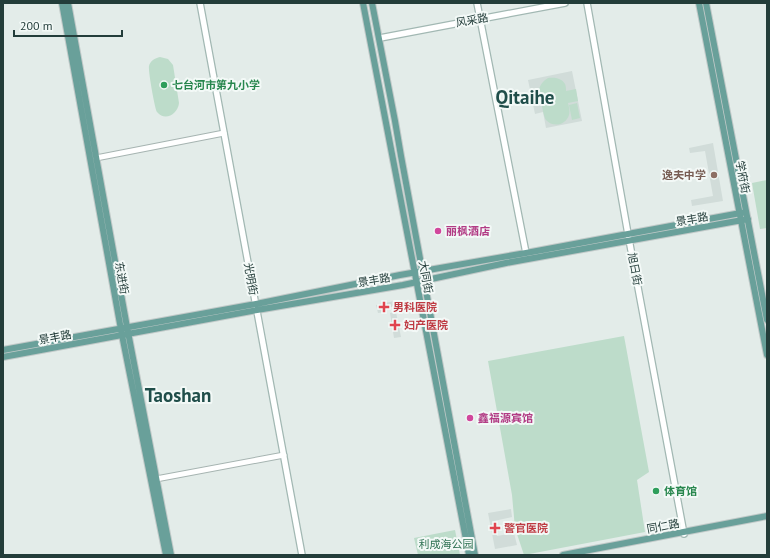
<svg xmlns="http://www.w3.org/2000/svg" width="770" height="558" viewBox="0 0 770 558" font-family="'PT Sans','Noto Sans SC',sans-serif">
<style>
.built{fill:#d1dcd9}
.green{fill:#bddcca}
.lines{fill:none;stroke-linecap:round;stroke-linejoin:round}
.tertiary-casing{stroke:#a6b4b1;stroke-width:7}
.secondary-casing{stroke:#a2b8b3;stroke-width:8}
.primary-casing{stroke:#c1c9c8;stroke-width:8}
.tertiary{stroke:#fff;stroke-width:5}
.secondary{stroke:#fff;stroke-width:5.5}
.primary{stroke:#69a09a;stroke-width:6}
.leisure-dot{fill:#2e9e5b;stroke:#f3f9f7;stroke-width:1.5}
.education-dot{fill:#8d6e63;stroke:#f3f9f7;stroke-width:1.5}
.hotel-dot{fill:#d1479c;stroke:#f3f9f7;stroke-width:1.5}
.health-dot{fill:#e0444e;stroke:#f3f9f7;stroke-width:1.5}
.labels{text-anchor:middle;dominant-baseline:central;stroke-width:4;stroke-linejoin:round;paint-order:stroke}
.street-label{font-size:11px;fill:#233d3a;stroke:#f3f9f7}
.leisure-label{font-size:11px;font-weight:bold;fill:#27864d;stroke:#f3f9f7;text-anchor:start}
.education-label{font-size:11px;font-weight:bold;fill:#785e54;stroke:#f3f9f7;text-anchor:end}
.hotel-label{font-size:11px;font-weight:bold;fill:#b23c85;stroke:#f3f9f7;text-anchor:start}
.health-label{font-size:11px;font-weight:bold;fill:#be3a42;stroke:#f3f9f7;text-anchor:start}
.park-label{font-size:11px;fill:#2f7253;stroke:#f3f9f7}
.town-label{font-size:19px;font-weight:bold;fill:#204e4a;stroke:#f3f9f7}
</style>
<rect width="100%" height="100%" fill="#e3ece9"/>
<!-- built -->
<path class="built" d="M572,71l10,50 -36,7 -3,-16 -8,2 -7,-34z
M713,143l10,58 -31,5 -1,-6 22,-4 -8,-45 -15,2 -1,-5z
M394,301v5l-9,3 1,3 -8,1 -2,-8z
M396,312l5,25 -7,1 -4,-25z
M511,509l1,8 -18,4 1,4 3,-1 1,7 -3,1 1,4 17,-3 3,12 -22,4 -7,-36z"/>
<!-- green -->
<path class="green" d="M160,57l8,2 5,6 6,38c-1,11 -14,19 -22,9 -2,-3 -9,-41 -8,-46 1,-5 6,-8 11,-9z
M548,78c6,-1 14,0 17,6 1,2 1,5 1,7l10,-2 2,12 -10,2c1,4 2,8 1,12 -3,10 -16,13 -23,5 -3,-5 -6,-24 -7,-31 2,-5 4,-8 9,-11z
M577,103l3,15 -8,2 -3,-15z
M767,180v48l-7,1 -8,-46z
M624,336l25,136 -12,8 8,52 -121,23 -9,-27 -3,-33 -24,-134z
M455,530l5,25h-42l-4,-17z"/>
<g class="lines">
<!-- tertiary casing -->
<g class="tertiary-casing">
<path id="tertiary" d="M96,158l128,-25
M156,479l128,-24"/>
</g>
<!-- secondary casing -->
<g class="secondary-casing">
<path id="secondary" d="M200,3l102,552
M477,3l49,250
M587,3l41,231 56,300
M380,38l185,-35"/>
</g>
<!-- primary casing -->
<g class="primary-casing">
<path id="primary" d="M62,3l60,332 44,220
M68,3l59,324 44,228
M363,3l106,552
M372,3l23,118 6,35 74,399
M699,3l68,352
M706,3l61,317
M3,350l253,-46 144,-29 126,-22 220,-41
M3,357l254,-47 146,-25 103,-22 242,-44
M563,555l204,-39"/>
</g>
<!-- tertiary -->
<use href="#tertiary" class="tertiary"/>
<!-- secondary -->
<use href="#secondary" class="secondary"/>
<!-- primary -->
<use href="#primary" class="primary"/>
</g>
<!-- markers -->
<g class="leisure-dot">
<circle cx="164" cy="85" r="4"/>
<circle cx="656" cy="491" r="4"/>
</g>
<circle class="education-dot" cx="714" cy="175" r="4"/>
<g class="hotel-dot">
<circle cx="438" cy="231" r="4"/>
<circle cx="470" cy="418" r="4"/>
</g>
<g class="health-dot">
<path d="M382 301h4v4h4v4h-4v4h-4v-4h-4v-4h4z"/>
<path d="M393 319h4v4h4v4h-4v4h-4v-4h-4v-4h4z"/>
<path d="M493 522h4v4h4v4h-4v4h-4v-4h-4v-4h4z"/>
</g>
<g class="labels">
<!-- street labels -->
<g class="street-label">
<text transform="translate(472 20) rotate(-10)">风采路</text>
<text transform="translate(743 177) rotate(79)">学府街</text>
<text transform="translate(692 219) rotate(-10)">景丰路</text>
<text transform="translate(635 269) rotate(79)">旭日街</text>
<text transform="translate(426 277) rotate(79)">大同街</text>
<text transform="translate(122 278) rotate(80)">东进街</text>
<text transform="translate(251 279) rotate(80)">光明街</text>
<text transform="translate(374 280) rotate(-10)">景丰路</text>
<text transform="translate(55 337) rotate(-11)">景丰路</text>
<text transform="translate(663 526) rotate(-11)">同仁路</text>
</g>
<!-- leisure labels -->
<g class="leisure-label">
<text x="172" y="85">七台河市第九小学</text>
<text x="664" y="491">体育馆</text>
</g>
<!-- education labels -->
<g class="education-label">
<text x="706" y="175">逸夫中学</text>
</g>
<!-- hotel labels -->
<g class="hotel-label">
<text x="446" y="231">丽枫酒店</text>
<text x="478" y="418">鑫福源宾馆</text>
</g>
<!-- health labels -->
<g class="health-label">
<text x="393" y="307">男科医院</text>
<text x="404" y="325">妇产医院</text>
<text x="504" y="528">警官医院</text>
</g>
<!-- park labels -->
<g class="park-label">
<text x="446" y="544">利成海公园</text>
</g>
<!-- town labels -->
<g class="town-label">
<text x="525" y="97">Qitaihe</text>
<text x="178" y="395">Taoshan</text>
</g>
</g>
<!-- border -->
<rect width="770" height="558" fill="none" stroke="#233d3a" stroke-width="8"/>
<!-- scale -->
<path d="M14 30v6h108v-6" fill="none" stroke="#233d3a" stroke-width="2"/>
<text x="20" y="30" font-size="12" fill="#233d3a" stroke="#f3f9f7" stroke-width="3" paint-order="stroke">200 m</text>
</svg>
